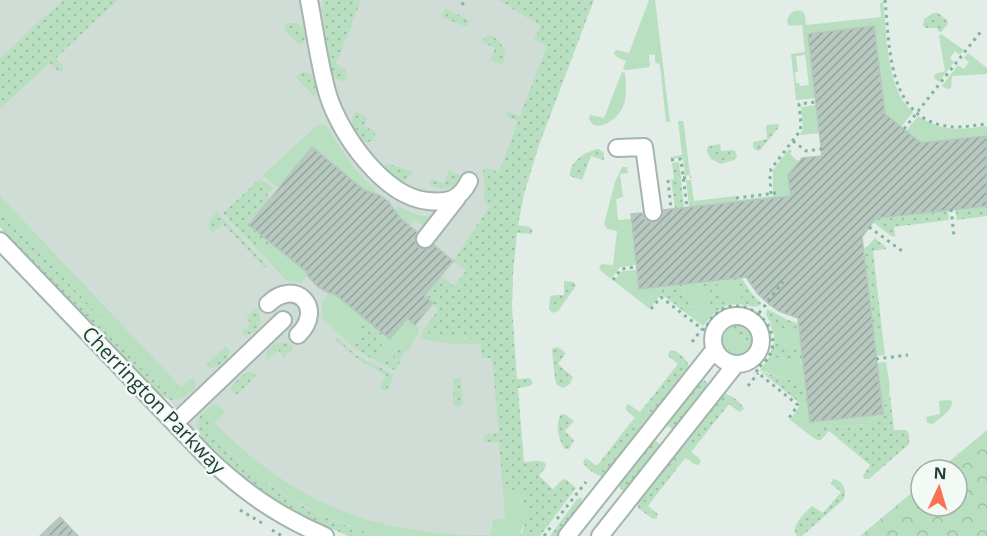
<svg xmlns="http://www.w3.org/2000/svg" width="987" height="536" viewBox="0 0 987 536" font-family="'Open Sans',sans-serif">
<style>
.built{fill:#d0ddd6}
.grass{fill:url(#grass-dots)}
.forest{fill:url(#forest-crowns)}
.garden{fill:#b9dfc1;fill-rule:evenodd}
.building{fill:url(#building-hatch);stroke:#b4c7be;stroke-width:1.5}
.lines{fill:none;stroke-linecap:round;stroke-linejoin:round}
.minor-casing{stroke:#a4b5ae;stroke-width:20}
.path{stroke:#80b3a0;stroke-width:3;stroke-dasharray:3 4.5;stroke-linecap:butt}
.minor{stroke:#fff;stroke-width:16}
.labels{text-anchor:middle;dominant-baseline:central;stroke-width:5;stroke-linejoin:round;paint-order:stroke}
.street-label{font-size:20px;fill:#213f35;stroke:#f3f9f5}
</style>
<defs>
<pattern id="grass-dots" width="8" height="8" patternUnits="userSpaceOnUse" patternTransform="scale(1.5)"><rect width="8" height="8" fill="#b9dfc1"/><path d="M2 2h.1M6 6h.1" fill="none" stroke="#9fc0a6" stroke-width="1.8" stroke-linecap="round"/></pattern>
<pattern id="forest-crowns" width="20" height="18" patternUnits="userSpaceOnUse" patternTransform="scale(1.5)"><rect width="20" height="18" fill="#b9dfc1"/><path d="M2 6a3 3 0 1 1 6 0M12 15a3 3 0 1 1 6 0" fill="none" stroke="#9fc0a6"/></pattern>
<pattern id="building-hatch" width="6" height="6" patternUnits="userSpaceOnUse" patternTransform="scale(1.5)"><rect width="6" height="6" fill="#b7c8c0"/><path d="M-1 1l2-2M0 6l6-6M5 7l2-2" fill="none" stroke="#94a49d"/></pattern>
</defs>
<rect width="100%" height="100%" fill="#e2ede7"/>
<!-- built -->
<path class="built" d="M0,0h68l-68,62z
M92,0h480l-65,205 9,331h-160l-64,-20 -74,-53 -49,-63 -169,-180v-133z"/>
<!-- grass -->
<path class="grass" d="M63,0h55l-62,58 7,8v5h-5l-8,-8 -50,46v-51z
M323,0h38l-25,64 9,6 2,3 -1,6 -3,2 -8,-2 -3,-6 -10,-61z
M498,0h96l-55,145 -15,49 -6,31 12,2 3,4 -2,3 -14,-1 -4,41 -1,32 5,73 13,-1 3,5 -3,3 -12,2 6,74c7,0 17,-4 22,2l-1,4 -6,8 14,13 10,-10 4,1 9,8 -36,48h-23l5,-4 7,-22 -7,-3 -1,-10 -5,-7 -13,1 -4,-49h-13l-2,-2v-4l3,-2 12,-1 -7,-75h-10l-2,-19 -29,-1 -29,-6 1,-2 16,-21 -15,-13 17,-20 13,10 12,-15 -13,-10 37,-55 -6,-4 1,-14 -2,-18 4,-2 12,4 19,-51 -11,-5 -1,-3 3,-1 11,4 27,-70 -12,-5 -1,-2 7,-13z
M446,8l22,12 1,2 -1,3 -4,1 -22,-9 1,-6z
M933,13h5l9,7 1,4 -7,8h-2l-2,-4h-11l-3,-2 1,-7z
M285,23h11l7,5 3,9 -4,7h-4l-14,-15z
M489,35c12,4 21,18 13,30l-12,-5 5,-12 -13,-6 3,-5z
M302,72l9,2c4,6 7,13 6,19l-3,3 -18,-18 1,-3z
M356,112l11,5 -3,9 12,6 -4,9c-2,0 -4,1 -5,1 -7,-1 -14,-15 -15,-21 -1,-5 1,-5 4,-9z
M778,124l1,3 -18,22 -2,2 -4,-1 -2,-3v-5l14,-3 -1,-14z
M720,144l1,7 12,-1 2,1 2,5 -3,4 -13,4c-8,-3 -17,-9 -13,-18z
M597,149h2l5,4v6l-1,1 -12,-4 -9,24 -12,-4c-1,-14 14,-23 27,-27z
M679,162l5,46 -9,1 -4,-30h3l-2,-16z
M386,163l24,8 2,2c-7,16 -21,3 -27,-6z
M449,170l12,6c-6,14 -18,15 -31,9l-1,-4 3,-2 12,4z
M260,179l13,9 -6,7 3,3 -21,27 22,18 -15,5 -33,-35z
M987,206v10l-30,4 -2,-11z
M0,210l170,181 11,8 -10,1 -9,-4 -142,-147 -20,-22z
M948,210l1,10 -55,7 1,10 -4,-1 -18,-14 3,-4z
M217,212l50,54 -2,2 -42,-44 -10,8h-2c-5,-9 0,-14 6,-20z
M875,238l10,8 1,3 -13,2 9,79 -9,1 -9,-83 4,-2z
M741,277l11,17 10,10c-16,11 -26,-14 -32,-25z
M715,280l13,25 -13,7 -10,-17 -6,-13z
M564,281l10,1 2,4 -18,25 -6,2 -3,-5 1,-11 4,-2h10z
M682,284l7,19 14,23 -42,-32 -1,-8z
M255,309h3c6,12 0,27 -15,26v-5l8,-7 -5,-5z
M767,309l21,11 10,3 2,10c-13,-3 -38,-7 -33,-24z
M362,316l24,19 -9,22 12,4 4,-2c1,-13 5,-8 13,-13 1,0 5,-6 6,-7h3l-4,8 -8,7 -7,17 -29,-15 -14,-9 7,-20z
M735,325c13,1 20,9 16,22l-23,-18z
M337,338l19,17 38,20 -6,14 -4,2 -4,-3 5,-13 -26,-15 -24,-20z
M280,342l8,1 5,3v2l-9,9 -6,-7 -11,9c-3,-8 6,-14 13,-17z
M774,342l28,7 1,15 -33,-8z
M226,346l4,5c-3,9 -12,20 -22,16l-1,-3z
M558,347l8,6 -8,11 15,13 -3,7 -7,4 -6,-3 -2,-5 -3,-30 1,-2z
M671,350c8,2 18,10 18,19l-35,46 -10,-8 34,-43 -10,-8 1,-4z
M760,371l22,7 23,4 3,23 -7,-1z
M252,372l3,3v2l-17,17 -5,-1 -2,-4 2,-5 13,-11z
M456,378h3l2,2 2,23 -1,2 -4,2 -3,-1 -2,-3 1,-23z
M701,380l5,1 3,5 -34,45 -11,-8 33,-41z
M723,393c7,1 18,9 21,16l-5,3 -10,-8 -34,43 -10,-8z
M890,394l4,36h13l2,5v9l-40,35h-5l-1,-3 7,-11 -41,-34 -8,9h-4l-6,-4 4,-5 7,-4h20l24,-3 4,-2 8,-7 5,-1 -1,-6 4,-5z
M205,411l8,8 -6,10 1,2c14,14 28,28 44,41 37,30 85,55 132,64h-36l-55,-25 -25,-16 -30,-23 -36,-34 -5,-13 3,-9z
M561,414l5,1 8,6 -9,10 9,9 -5,9h-4c-7,-9 -10,-26 -4,-35z
M631,422l11,8 -37,46c-8,1 -19,-7 -22,-14l3,-4 11,8z
M652,438l10,8 -35,44h-5l-4,-5z
M673,455l9,7 -34,44 10,8 -1,4 -4,1 -15,-11 -1,-8z
M833,479c10,1 15,12 10,21l-41,36h-5c-1,-1 -2,-3 -2,-4 -2,-8 12,-22 17,-26l11,7 18,-21 -10,-8z
M582,497l-1,6 -2,6 -22,27h-7l27,-37z"/>
<!-- forest -->
<path class="forest" d="M987,430v106h-127l61,-51v21h36v-36h-18z"/>
<!-- garden -->
<path class="garden" d="M649,0h6l15,122h-4l-6,-57 -5,-3v-8l-6,1 1,12 -23,3 -4,-1 3,-8 -9,-4 -3,-3 1,-3 2,-1 12,3z
M883,1c4,33 3,89 30,111l-12,15 -16,-13 -11,-88 -66,8 8,64 -20,2 -5,-46 14,-2 -3,-27 -13,1 -2,-5c2,-8 7,-12 15,-10l3,4 1,10 75,-8 -1,-13zM805,55l4,30 -9,1 -1,-3h-3l-1,-11 3,-1 -2,-15z
M941,34l23,16 -4,5 -5,-4 -5,7 4,4 -15,20 -5,-4 1,-4 10,-3 -6,-35z
M968,53l19,15v6l-35,2 -1,12 -4,1 -5,-3 16,-21 6,4 5,-7 -5,-4z
M622,72l3,1c2,19 3,36 -14,48 -6,4 -11,6 -18,4l-4,-6 1,-4 14,3z
M816,105l4,28 -20,2 3,-7 -2,-21z
M918,116c24,16 42,14 69,10v10l-66,7 -15,-12z
M678,121h5l1,4 6,50 -5,1 -2,-19 -12,2 -1,-2 12,-2z
M322,124l5,2c14,24 28,46 49,64l-4,6 -60,-48 -33,40 -17,-12 55,-51z
M789,149l3,2 -2,3 9,8 -10,13 2,21 -102,11 -3,-27h5l3,21 42,-5 1,4 36,-4v-26z
M622,167h5l1,6 -8,1 3,23 -7,2 2,21 13,-1 5,46 -16,2 -9,12 -10,-8 -2,-4 3,-3 11,1 4,-34 -10,-2 -3,-5 11,-42z
M0,196l181,191 9,-8h4l2,5 -2,6 -13,9 -11,-8 -170,-181z
M398,206l19,9 17,2 -8,11 -11,-8 -5,6 -17,-14z
M271,243l37,30 -7,10 -15,-3 -30,-32z
M637,270l2,18 21,-2 1,8 -11,15 -36,-28 8,-10z
M730,279l6,11 12,16 -9,-2 -11,1 -13,-25z
M699,282l6,13 10,17 -12,14 -14,-23 -7,-19z
M331,291l31,25 -2,11 -7,20 -30,-28 -2,-17z
M407,318l12,10 -1,9 -2,-1 -1,3c-3,2 -5,4 -7,6 -5,3 -11,1 -14,7 -1,3 -2,6 -3,9l-15,-4v-3l4,-4 6,-15z
M769,322l11,6 20,5 2,16 -28,-7v-8z
M728,329l23,18c-14,19 -39,0 -23,-18z
M882,330l3,25 -9,1 -3,-25z
M422,332l29,6 29,1v5c-20,1 -39,0 -59,-6z
M770,356l33,8 2,18 -23,-4 -22,-8z
M886,362c2,17 9,32 -4,46l-5,-45z
M949,400l3,1c1,10 -12,17 -19,23l-6,-1 -1,-6 14,-3 -1,-13z
M217,404l8,8 -10,11c81,82 161,113 276,112l2,-15 12,-2 -2,-27 13,-1 4,2 2,15 10,4v5l-8,8 -4,10 -3,2h-133l-27,-7 -37,-15 -33,-18 -33,-22 -46,-43 -1,-2 6,-10 -8,-8 7,-6z
M628,404l12,8 4,-5 10,8 -12,15 -11,-8 4,-4 -9,-8v-4z
M801,404l7,1 2,17 68,-7 -8,7 -4,2 -24,3h-20l-7,4 -4,5 -21,-16z
M685,439l10,8 -4,5 8,6 2,4 -3,3 -4,-1 -8,-6 -4,4 -9,-7z"/>
<!-- building -->
<path class="building" d="M874,26l11,88 36,29 66,-7v70l-111,12 -14,19 21,177 -73,8 -12,-104 -19,-7 -9,-6 -12,-11 -12,-17 -107,12 -8,-75 11,-1 3,6 5,3h4l6,-2 3,-5v-5l128,-14 -3,-21 11,-13 3,-4 20,-2 -14,-122z
M312,147l52,43 15,5 9,6 12,17 17,14 -2,6 1,5 2,4 6,2 5,-1 5,-3 19,16 -29,35 9,7 -18,22 -8,-7 -17,21 -54,-44 -9,-3 -9,-5 -11,-12 1,-2 -59,-48z
M60,517l18,19h-38z"/>
<g class="lines">
<!-- minor casing -->
<g class="minor-casing">
<path id="minor" d="M309,0c6,31 10,64 19,95 12,39 56,102 100,106 20,2 32,-1 41,-20
M617,148l27,-1 9,65
M425,239l32,-41
M0,241l207,216c37,35 71,59 118,79
M268,304c27,-27 58,4 30,31
M713 340a24 24 0 1 1 48 0a24 24 0 1 1-48 0Z
M175,423l108,-103
M567,536l148,-187
M600,536l136,-172"/>
</g>
<!-- path -->
<path class="path" d="M885,0c5,49 2,123 70,127 11,0 21,-2 32,-3
M462,5l3,-5
M904,129l78,-99
M793,141l13,10 16,-2
M671,160l10,-1 6,49
M683,178l8,-1
M668,180l3,29
M771,194l-1,-17 1,-8 29,-38 1,-6 -2,-21 17,-2
M736,198l40,-5
M951,209l3,27
M869,227l33,24
M613,280l8,-11 15,-2
M768,301l15,-19
M651,309l10,-12 41,32 3,1c26,-60 101,7 51,39l2,4 40,32 -9,13
M759,313l8,-10
M692,342l10,-13
M876,359l32,-4
M748,386l10,-13
M240,510l22,13
M557,519l29,-37
M272,530l10,6
M544,536l9,-12"/>
<!-- minor -->
<use href="#minor" class="minor"/>
</g>
<g class="labels">
<!-- street labels -->
<g class="street-label">
<text transform="translate(154 400) rotate(46)">Cherrington Parkway</text>
</g>
</g>
<!-- north arrow -->
<g transform="translate(939 488) rotate(4)"><circle r="28" fill="#f3f9f5" stroke="#9fafa8" stroke-width="1.5"/>
<path d="M0-4.5L10 22L0 15L-10 22Z" fill="#fa7252"/>
<text y="-9" font-size="16" font-weight="bold" text-anchor="middle" fill="#213f35">N</text>
</g>
</svg>
